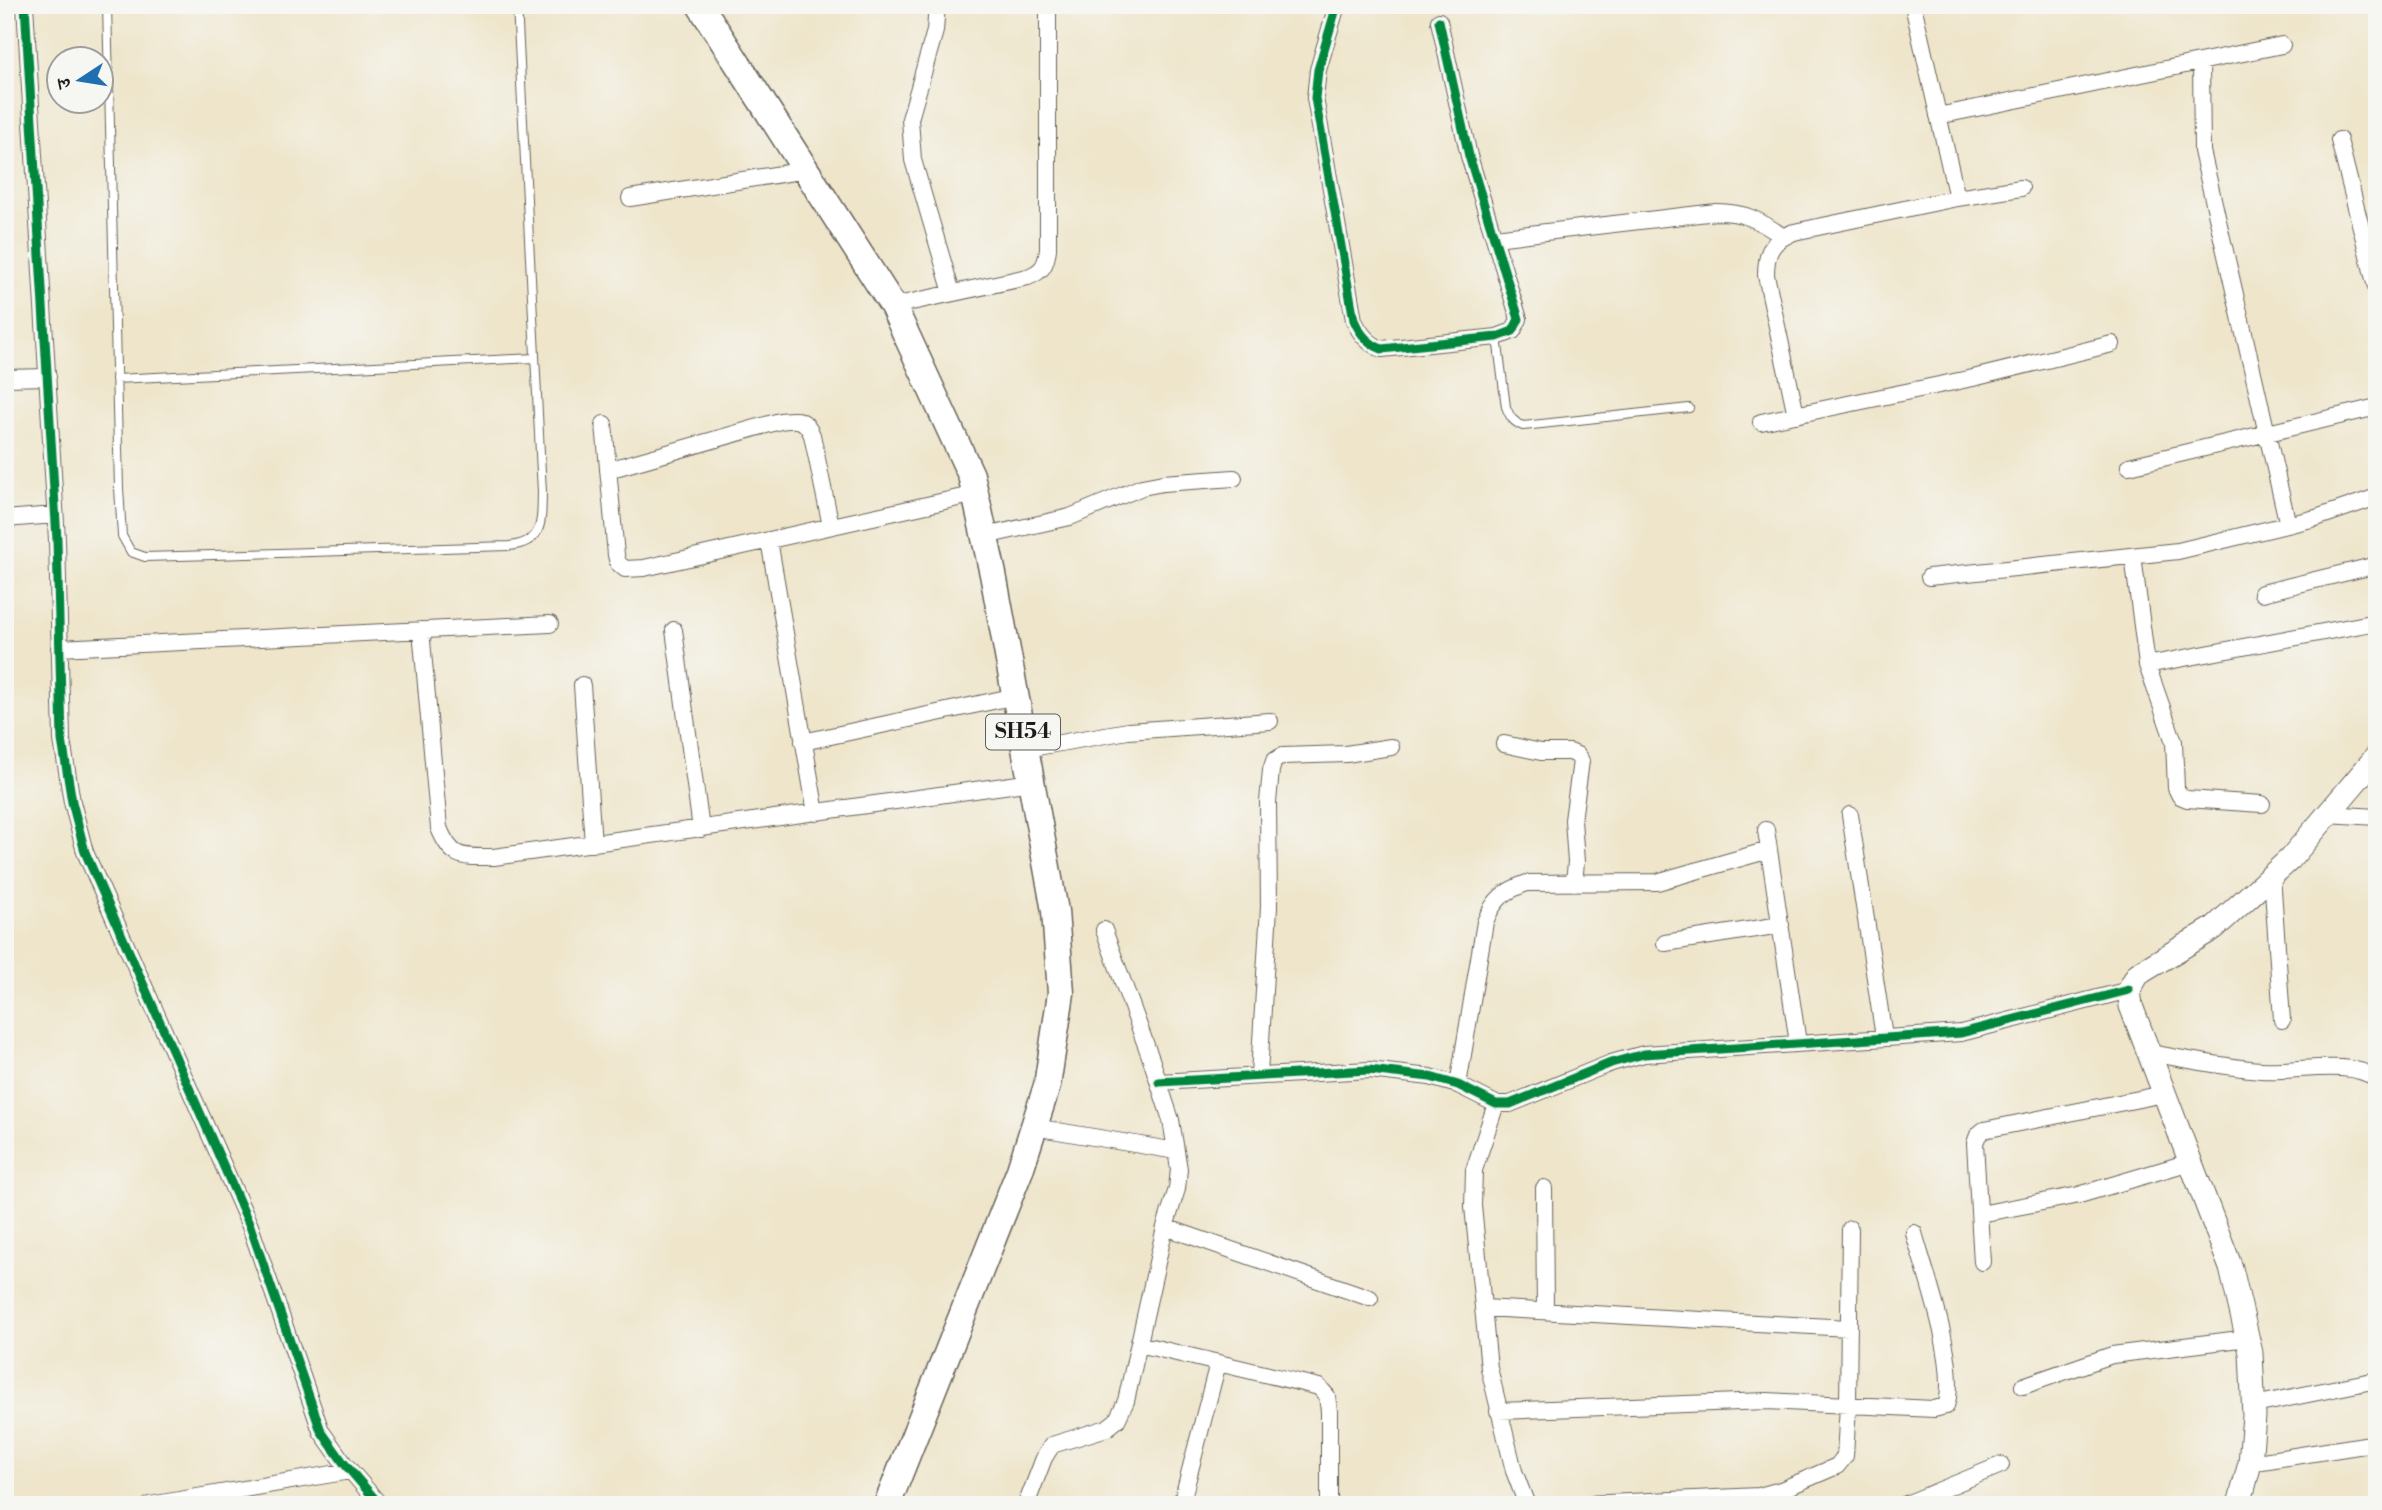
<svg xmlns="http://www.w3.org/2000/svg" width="2382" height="1510" viewBox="0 0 2382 1510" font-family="'Libre Bodoni','Noto Serif Devanagari',serif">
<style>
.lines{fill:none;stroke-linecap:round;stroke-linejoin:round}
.lane-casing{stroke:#666259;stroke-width:10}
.street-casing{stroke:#666259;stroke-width:18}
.secondary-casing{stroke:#666259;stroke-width:25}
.primary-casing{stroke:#666259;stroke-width:29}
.lane{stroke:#fff;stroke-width:8}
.street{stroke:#fff;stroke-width:16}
.secondary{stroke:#fff;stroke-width:23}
.primary{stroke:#fff;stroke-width:26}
.cycleway-casing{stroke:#f6f6f2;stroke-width:13}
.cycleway{stroke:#00873e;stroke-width:9}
.labels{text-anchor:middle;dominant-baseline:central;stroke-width:6;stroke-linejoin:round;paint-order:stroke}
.shield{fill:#f6f6f2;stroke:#5d5d5c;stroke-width:2}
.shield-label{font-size:21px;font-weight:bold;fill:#1c1c1c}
</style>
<rect width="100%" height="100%" fill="#f6f6f2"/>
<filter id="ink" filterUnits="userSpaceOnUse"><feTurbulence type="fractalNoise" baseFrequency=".0143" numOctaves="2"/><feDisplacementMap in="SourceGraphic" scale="14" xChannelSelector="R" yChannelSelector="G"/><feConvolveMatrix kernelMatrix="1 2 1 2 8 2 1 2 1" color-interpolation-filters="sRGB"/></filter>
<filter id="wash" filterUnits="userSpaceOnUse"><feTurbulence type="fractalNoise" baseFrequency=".00686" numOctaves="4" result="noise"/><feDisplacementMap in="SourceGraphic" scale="28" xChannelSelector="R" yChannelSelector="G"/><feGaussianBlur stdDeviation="1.57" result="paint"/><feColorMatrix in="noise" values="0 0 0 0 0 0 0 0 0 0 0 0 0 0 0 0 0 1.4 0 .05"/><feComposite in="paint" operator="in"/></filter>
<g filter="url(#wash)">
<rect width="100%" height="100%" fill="#eee5ca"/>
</g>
<g filter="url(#ink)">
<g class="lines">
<!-- lane casing -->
<g class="lane-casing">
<path id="lane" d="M79,5l4,2 61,-2
M107,5l12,483 3,48 9,16 14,5 364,-11c36,-4 32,-25 33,-54l-25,-487
M1497,337l9,70c4,10 7,15 17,19l166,-18
M116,379l419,-21"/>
</g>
<!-- street casing -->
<g class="street-casing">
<path id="street" d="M25,5l32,535 5,200 10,62 13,50 165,374 71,205 22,31 37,43
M937,5l-2,26 -25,88 3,41 39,133
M1337,5l-19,65 -3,28 39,222c6,14 14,24 28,29l115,-12 16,-6 6,-12 -50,-163 -30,-135
M1913,5l44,193
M2201,62l1,89 86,374
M1938,116l344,-71
M2339,140l38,151
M630,198l176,-28
M1495,238l221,-26c29,0 43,8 66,24
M893,306l135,-29c15,-6 18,-12 20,-28v-244
M5,378l43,-1
M1796,415l-30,-140c0,-23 5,-34 28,-43l163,-34 64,-10
M1761,422l212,-44 139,-34
M604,424l12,131 2,8 7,6 19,-1 332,-74
M2129,466l248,-59
M608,470l172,-49c17,-2 24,-4 32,14l19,91
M5,519l50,-4
M985,536l85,-19 72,-30 21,-4 71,-5
M769,540l47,273
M2133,556l14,109 27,77 2,46 4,8 7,3 75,5
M1929,577l249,-26 138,-33 61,-21
M2262,593l115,-28
M421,630l18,198c13,32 23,29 55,29l538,-75
M674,630l27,199
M59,648l491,-24
M2147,665l230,-43
M582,685l11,159
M803,742l213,-46
M1504,744l37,8h29l7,3 4,6 -8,59 3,42 -2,21
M1026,749l102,-18 142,-10
M2327,814l50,3
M1850,815l34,222
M1766,830l32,213
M2272,875l10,145
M1665,943l116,-18
M2149,1053c37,6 74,14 112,17 34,3 88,-12 116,9
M1259,1075l10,-168 -1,-105 3,-32 3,-9 8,-5 64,-2 45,-7
M1159,1082l210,-12 61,7 28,8 38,19h14l101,-41 33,-9 317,-21 168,-43
M1458,1085l27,-163c9,-23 19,-31 42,-39l130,-1 112,-32
M1496,1104l-22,66 -1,36 16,162 25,103 13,34
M1034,1127l142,24
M1544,1188l1,123
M1980,1214l99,-19 111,-33
M1165,1227l205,71
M1982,1262l-7,-119 3,-8 6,-5 180,-36
M1483,1308l366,20
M1139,1344l180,43 8,9 2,15v90
M2023,1386l89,-31 136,-17
M2254,1405l123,-25
M1498,1411l269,-10 167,8 12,-3c13,-40 -20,-130 -32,-173
M2250,1463l127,-20
M150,1505l200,-34
M1026,1505l18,-47 8,-13 55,-17 10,-8 9,-19 39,-174 12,-38 2,-20 -8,-49 -20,-61 -47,-129
M1181,1505l37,-142
M1564,1505l195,-9 22,-6 56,-24 8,-10 3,-51 2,-176
M1904,1505l97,-40"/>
</g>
<!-- secondary casing -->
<g class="secondary-casing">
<path id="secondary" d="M2239,1505l11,-42 4,-47 -3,-63 -20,-85 -100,-262 -2,-16 9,-16 76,-46 76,-69 87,-103"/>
</g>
<!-- primary casing -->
<g class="primary-casing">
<path id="primary" d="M700,5l193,301 78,169 22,99 62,337 6,82 -14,93 -27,84 -133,335"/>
</g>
<!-- lane -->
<use href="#lane" class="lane"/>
<!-- street -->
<use href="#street" class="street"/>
<!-- secondary -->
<use href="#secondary" class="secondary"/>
<!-- primary -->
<use href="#primary" class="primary"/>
<!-- cycleway casing -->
<g class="cycleway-casing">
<path id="cycleway" d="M25,5l32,535 5,200 10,62 13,50 165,374 71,205 22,31 37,43
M1337,5l-19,65 -3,28 39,222c6,14 14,24 28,29l115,-12 16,-6 6,-12 -50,-163 -30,-135
M1159,1082l210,-12 61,7 28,8 38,19h14l101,-41 33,-9 317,-21 168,-43"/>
</g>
<!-- cycleway -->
<use href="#cycleway" class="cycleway"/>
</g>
</g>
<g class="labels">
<!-- shield labels -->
<rect class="shield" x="986" y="714.5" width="74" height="35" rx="5"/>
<g class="shield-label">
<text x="1023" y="732">SH54</text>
</g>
</g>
<!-- margin -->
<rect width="2382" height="1510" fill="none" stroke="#f6f6f2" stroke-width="28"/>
<!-- north arrow -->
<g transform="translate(80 80) rotate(258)"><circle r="33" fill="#f6f6f2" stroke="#9f9f9c" stroke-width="2"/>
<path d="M0-5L12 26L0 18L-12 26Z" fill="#1f6fb2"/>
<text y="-10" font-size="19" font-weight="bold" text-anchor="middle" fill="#1c1c1c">उ</text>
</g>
</svg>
